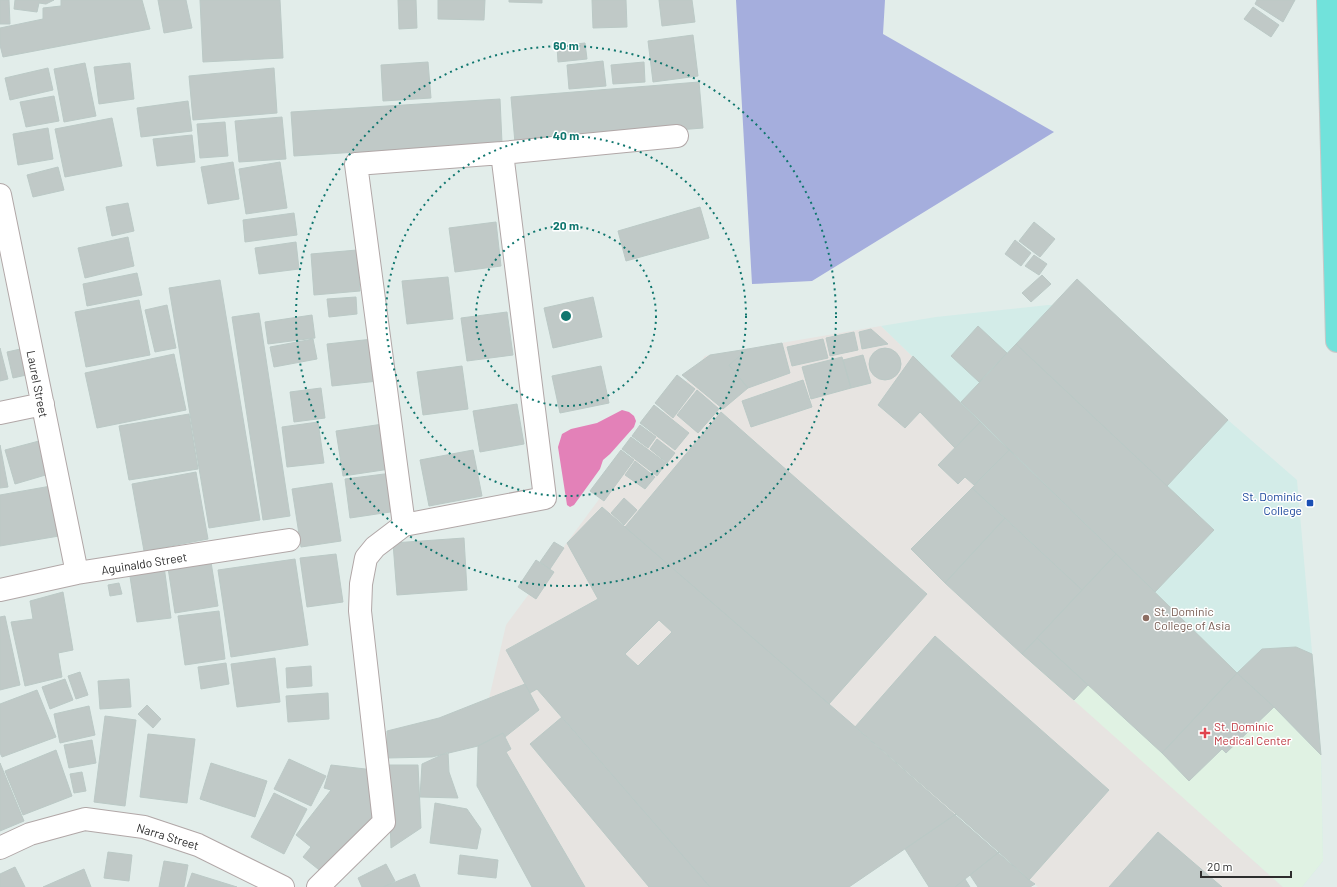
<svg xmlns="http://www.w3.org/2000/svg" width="1337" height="887" viewBox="0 0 1337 887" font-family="Barlow,sans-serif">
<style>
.industrial{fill:#e7e4e1}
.education{fill:#d3ece8}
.medical{fill:#e0f2e3}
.green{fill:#a5aedd}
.water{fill:#e381b8}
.building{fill:#c0c9c7;stroke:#bbc9c6;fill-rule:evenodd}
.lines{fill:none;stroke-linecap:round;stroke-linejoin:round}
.minor-casing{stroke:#b1a7a7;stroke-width:24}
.primary-casing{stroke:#c8c8c8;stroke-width:24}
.minor{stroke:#fff;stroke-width:22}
.primary{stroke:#71e2db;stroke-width:22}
.ring{fill:none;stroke:#0f766e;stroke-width:2;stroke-dasharray:2 4}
.transit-dot{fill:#1a4fb4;stroke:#fff;stroke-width:1.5}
.education-dot{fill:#8d6e63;stroke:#fff;stroke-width:1.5}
.health-dot{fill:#e0444e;stroke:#fff;stroke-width:1.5}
.labels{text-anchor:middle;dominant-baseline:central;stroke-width:3;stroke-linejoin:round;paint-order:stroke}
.street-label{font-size:12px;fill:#2d2d2d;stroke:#fff}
.transit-label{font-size:12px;fill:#164399;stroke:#fff;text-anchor:end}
.education-label{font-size:12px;fill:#785e54;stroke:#fff;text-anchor:start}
.health-label{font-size:12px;fill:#be3a42;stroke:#fff;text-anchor:start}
.centre{fill:#0f766e;stroke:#fff;stroke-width:2}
.ring-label{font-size:12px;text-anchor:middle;font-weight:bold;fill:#0f766e;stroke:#fff;stroke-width:3;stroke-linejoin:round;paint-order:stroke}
</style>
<rect width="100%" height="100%" fill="#e2edea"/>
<!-- industrial -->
<path class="industrial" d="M881,326l128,124 -35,35 216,318 93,84h-245l-82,-73 -107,73h-317l-54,-141 28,-121 199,-269z"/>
<!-- education -->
<path class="education" d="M1048,305l59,2 121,113 69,60 24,275 2,106 -21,26h-19l-93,-84 -218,-315 37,-38 -128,-124 55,-9z"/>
<!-- medical -->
<path class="medical" d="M1116,554l121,119 37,34 47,48 2,106 -21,26h-19l-261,-233z"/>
<!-- green -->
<path class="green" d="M736,0h149l-2,34 171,98 -242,149 -60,3z"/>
<!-- water -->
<path class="water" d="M622,410l7,2 5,4 2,5 -2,6 -24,27 -7,6 -3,9 -26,36 -4,2 -3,-2 -9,-58 4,-13 9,-5 26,-6z"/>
<!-- building -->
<path class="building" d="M0,0h9l1,24h-10z
M15,0h39l-8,4 -7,-1 -2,9 -23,-3z
M61,0h81l8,29 -147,28 -3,-12v-17l43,-9v-11l18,-2z
M158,0h28l6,28 -28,5z
M200,0h80l3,58 -80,4z
M398,0h18l1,28 -18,1z
M438,0h47l-1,20 -46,-1z
M509,0h33v3l-33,-1z
M592,0h34l1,27 -34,1z
M659,0h33l3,22 -33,4z
M1257,0h38l-12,22 -28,-18z
M1253,7l26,18 -8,12 -27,-18z
M693,35l5,41 -45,6 -5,-41z
M585,43l2,16 -29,3 -1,-16z
M603,61l3,25 -37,3 -2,-24z
M428,62l3,36 -48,3 -2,-36z
M644,62l1,20 -32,2 -2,-19z
M85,63l11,53 -32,6 -10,-53z
M130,63l4,36 -35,5 -5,-37z
M48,68l5,22 -43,10 -5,-22z
M274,68l3,45 -84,7 -4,-44z
M699,82l4,46 -188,15 -4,-46z
M54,96l5,25 -33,6 -6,-25z
M500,99l2,44 -208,13 -3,-44z
M188,101l4,30 -51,6 -4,-29z
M282,117l4,42 -47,3 -4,-41z
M112,118l10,48 -57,11 -10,-48z
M225,122l3,34 -28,2 -3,-34z
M48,128l5,31 -35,6 -5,-31z
M192,135l3,27 -38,4 -4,-27z
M233,162l6,37 -31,5 -7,-37z
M280,162l7,46 -41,6 -7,-45z
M58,167l6,23 -31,7 -6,-22z
M128,203l6,28 -22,5 -6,-29z
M700,207l9,31 -83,23 -8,-30z
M294,213l3,22 -52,7 -2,-22z
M496,222l5,44 -46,6 -6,-44z
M1034,222l21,17 -15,18 -21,-16z
M128,237l6,29 -49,12 -7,-30z
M1015,240l16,13 -10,13 -16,-12z
M296,242l3,27 -40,5 -4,-26z
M357,250l3,41 -46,4 -3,-41z
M1034,255l13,9 -8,11 -14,-9z
M137,273l5,22 -55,11 -4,-22z
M1042,275l9,9 -20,18 -9,-9z
M448,277l5,42 -46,5 -5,-43z
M1077,279l151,141 -61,66 -151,-142z
M220,280l40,240 -51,8 -40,-240z
M356,297l1,17 -28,3 -2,-18z
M593,297l9,40 -49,11 -9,-40z
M139,300l11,55 -64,12 -11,-55z
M167,305l9,43 -21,4 -10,-42z
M507,312l6,43 -46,6 -6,-43z
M259,313l31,203 -27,4 -31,-203z
M312,315l3,23 -47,6 -3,-22z
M978,326l29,27 -28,29 -28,-26z
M871,329l17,15 -26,5 -3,-17z
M854,332l4,18 -28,6 -4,-18z
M313,339l4,20 -43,8 -4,-20z
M373,339l5,42 -46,5 -5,-42z
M823,339l5,19 -36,8 -5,-19z
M782,343l8,30 -42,15 -19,-23 19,-16z
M1016,344l198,186 -59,62 -194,-190z
M0,348l8,31 -8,2z
M25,348l6,26 -18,4 -6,-26z
M869 364a16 16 0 1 1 32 0a16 16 0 1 1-32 0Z
M748,349l-19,16 19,23 -25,21 -41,-34 28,-20z
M174,354l12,56 -89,18 -12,-55z
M863,355l8,28 -20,5 -8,-28z
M913,356l67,66 -25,26 -35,-36 -15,16 -27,-23z
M842,357l9,31 -40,11 -9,-32z
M462,366l6,43 -45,6 -6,-43z
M601,366l8,37 -49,10 -8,-37z
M677,375l18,14 -22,29 -18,-15z
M803,380l9,27 -61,20 -9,-26z
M321,388l4,30 -31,4 -4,-30z
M697,390l22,19 -21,24 -21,-18z
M517,404l7,40 -44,8 -7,-41z
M654,405l35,28 -14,17 -35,-27z
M721,412l206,182 -98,110 -204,-177z
M189,414l9,55 -69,11 -10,-54z
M318,422l6,41 -37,4 -5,-40z
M980,422l29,28 -35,35 -9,-8 -7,7 -20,-19z
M383,424l7,45 -47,7 -7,-45z
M640,425l16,12 -8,11 -16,-12z
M631,437l35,26 -9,13 -35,-27z
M657,439l18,14 -8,10 -17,-14z
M39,441l10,33 -34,10 -10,-34z
M0,445l8,42 -8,1z
M473,450l9,46 -53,10 -9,-46z
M621,450l13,10 -30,41 -14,-10z
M1009,450l107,104 -34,36 -110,-102z
M635,461l20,16 -10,12 -20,-14z
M196,472l12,67 -64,12 -12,-67z
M392,473l5,38 -47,7 -5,-39z
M332,483l9,58 -40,6 -9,-58z
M51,486l8,50 -59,10v-51z
M972,488l33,30 -60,65 -34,-34z
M624,498l13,12 -13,15 -13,-12z
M602,507l227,197 127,110 -107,73h-139l-173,-198 -7,4 -24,-43 92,-51 -31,-56zM659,620l13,12 -34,34 -13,-12z
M1005,518l77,72 -60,64 -77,-71z
M464,538l3,52 -70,5 -4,-52z
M554,542l10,6 -14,21 -10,-7z
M336,554l7,48 -36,5 -7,-49z
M1116,554l121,119 -75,80 -125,-115z
M295,559l13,86 -77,12 -13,-87z
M536,560l18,12 -18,27 -18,-12z
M211,562l7,44 -43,7 -7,-45z
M164,566l7,52 -34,4 -8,-52z
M119,583l3,11 -12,2 -2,-11z
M63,592l10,58 -15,3 4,24 -37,9 -14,-64 22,-3 -3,-18z
M219,611l6,48 -40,6 -7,-49z
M5,616l15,69 -20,5v-73z
M935,636l174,154 -80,90 -174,-153z
M1037,638l51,47 -14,15 -52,-46z
M1296,647l16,7 9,101 -47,-48 -37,-34 25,-24z
M275,658l5,44 -43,5 -6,-43z
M226,663l3,21 -28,5 -3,-22z
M311,666l1,20 -25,2 -1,-20z
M80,672l8,23 -12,4 -8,-23z
M1237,673l37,34 -48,46 -4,-4 -33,32 -27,-28z
M65,679l8,21 -23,9 -8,-22z
M129,679l2,28 -31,2 -2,-28z
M525,684l14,26 -34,27 -2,-4 -25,13 -46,11 -45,1v-27l52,-13z
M37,690l19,47 -54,20 -2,-4v-49z
M328,693l1,26 -41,3 -2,-26z
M147,705l14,14 -8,9 -15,-14z
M89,706l6,29 -35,8 -6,-29z
M105,716l31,4 -11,86 -31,-4z
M562,717l148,170h-61l-119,-143z
M503,733l8,16 -5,3 79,135h-53l-55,-101 1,-40z
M148,734l47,5 -8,64 -47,-6z
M92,740l4,23 -27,5 -5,-23z
M56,750l16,46 -49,19 -18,-44z
M448,752l1,20 9,26 -38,-1 2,-33z
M289,759l37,17 -15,30 -37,-17z
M0,763l24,58 -24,10z
M211,763l56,18 -12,36 -55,-18z
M331,765l43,5 4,45 -55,58 -20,-16 8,-10 -15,-12 35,-45 -7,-2z
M388,765h30l3,63 -30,20z
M82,772l4,19 -12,2 -4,-19z
M274,793l33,16 -23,45 -33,-17z
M435,803l32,6 14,20 -4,20 -47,-6z
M956,814l43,38 -44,35h-26l-24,-38z
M1158,832l64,55h-113z
M108,852l24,3 -3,26 -25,-3z
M999,852l30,28 6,4 -5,3h-52l-8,-12z
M460,855l38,5 -2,18 -38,-4z
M164,861l24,4 -4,22h-25z
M386,864l9,17 -11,6h-22l-4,-9z
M15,867l10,20h-25v-13z
M84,869l7,18h-48z
M192,873l45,14h-50z
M415,874l5,13h-37z
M965,879l5,8h-15z"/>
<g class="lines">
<!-- minor casing -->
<g class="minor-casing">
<path id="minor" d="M0,195l77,378
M0,413l43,-9
M404,525l-48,-361 146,-11 175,-17
M0,590l77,-17 212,-33
M0,848l30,-14 55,-15 59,8 54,18 85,42
M318,887l66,-65 -24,-211 1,-27 5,-26 9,-11 29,-22 141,-27 -43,-345"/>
</g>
<!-- primary casing -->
<g class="primary-casing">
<path id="primary" d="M1328,0l9,341"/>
</g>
<!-- minor -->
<use href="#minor" class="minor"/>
<!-- primary -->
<use href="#primary" class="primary"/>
</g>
<!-- distance rings -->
<g class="ring">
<circle cx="566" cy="316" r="90"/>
<circle cx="566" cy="316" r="180"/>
<circle cx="566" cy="316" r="270"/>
</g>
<!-- markers -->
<rect class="transit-dot" x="1306" y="499" width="8" height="8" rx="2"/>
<circle class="education-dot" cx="1146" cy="618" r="4"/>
<path class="health-dot" d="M1203 727h4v4h4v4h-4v4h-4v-4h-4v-4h4z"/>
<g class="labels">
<!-- street labels -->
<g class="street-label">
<text transform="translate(38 384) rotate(79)">Laurel Street</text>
<text transform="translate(144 563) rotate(-9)">Aguinaldo Street</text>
<text transform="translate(168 836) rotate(17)">Narra Street</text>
</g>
<!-- transit labels -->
<g class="transit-label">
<text x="1302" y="496">St. Dominic<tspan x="1302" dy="14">College</tspan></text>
</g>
<!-- education labels -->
<g class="education-label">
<text x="1154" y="611">St. Dominic<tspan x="1154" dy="14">College of Asia</tspan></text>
</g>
<!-- health labels -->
<g class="health-label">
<text x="1214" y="726">St. Dominic<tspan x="1214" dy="14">Medical Center</tspan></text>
</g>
</g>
<circle cx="566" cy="316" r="6" class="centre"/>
<g class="ring-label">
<text x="566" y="50">60 m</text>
<text x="566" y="140">40 m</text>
<text x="566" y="230">20 m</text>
</g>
<!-- scale -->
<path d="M1201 871v6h90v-6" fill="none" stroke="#2d2d2d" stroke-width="2"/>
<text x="1207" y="871" font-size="12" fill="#2d2d2d" stroke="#ffffff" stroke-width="3" paint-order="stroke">20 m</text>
</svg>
